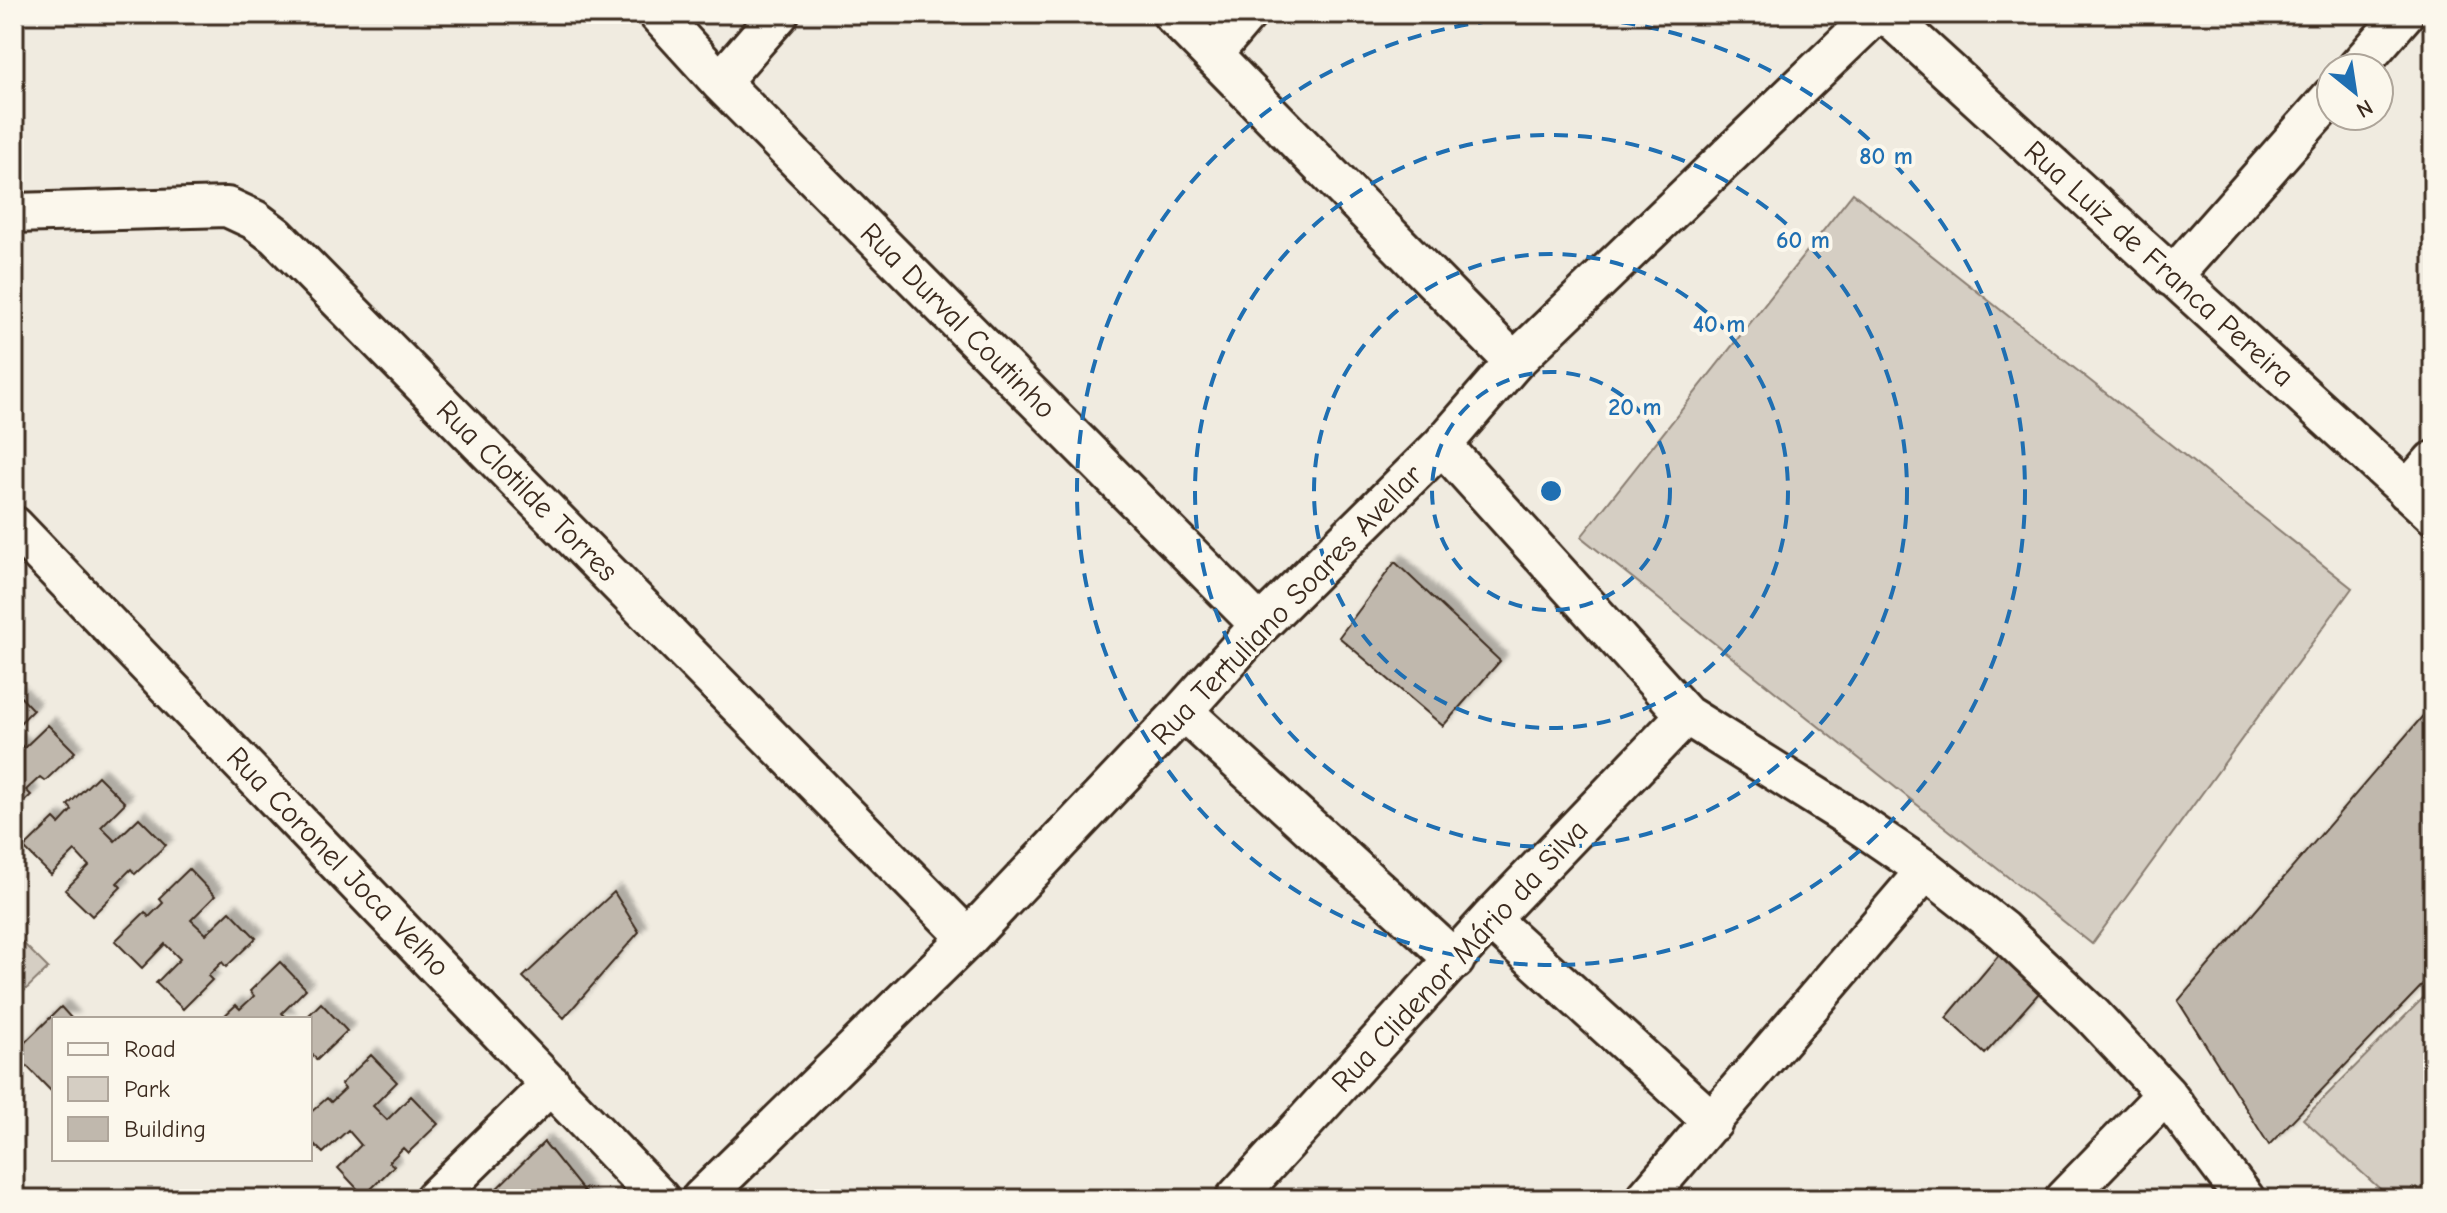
<svg xmlns="http://www.w3.org/2000/svg" width="2447" height="1213" viewBox="0 0 2447 1213" font-family="'Comic Neue',sans-serif">
<style>
.green{fill:#d5cec3;stroke:#887c70;stroke-width:2}
.building{fill:#c0b8ad;stroke:#3b2a1e;stroke-width:2;filter:url(#shadow)}
.lines{fill:none;stroke-linecap:round;stroke-linejoin:round}
.minor-casing{stroke:#3b2a1e;stroke-width:44}
.minor{stroke:#fbf7ec;stroke-width:38}
.ring{fill:none;stroke:#1f6fb2;stroke-width:4;stroke-dasharray:14 10}
.labels{text-anchor:middle;dominant-baseline:central;stroke-width:8;stroke-linejoin:round;paint-order:stroke}
.street-label{font-size:30px;fill:#3b2a1e;stroke:#fbf7ec}
.centre{fill:#1f6fb2;stroke:#fbf7ec;stroke-width:4}
.ring-label{font-size:24px;text-anchor:middle;font-weight:bold;fill:#1f6fb2;stroke:#fbf7ec;stroke-width:8;stroke-linejoin:round;paint-order:stroke}
</style>
<defs>
<filter id="shadow"><feDropShadow dx="7" dy="-7" stdDeviation="2" flood-color="#0004"/></filter>
</defs>
<rect width="100%" height="100%" fill="#f0ebe0"/>
<filter id="ink" filterUnits="userSpaceOnUse"><feTurbulence type="fractalNoise" baseFrequency=".0125" numOctaves="2"/><feDisplacementMap in="SourceGraphic" scale="16" xChannelSelector="R" yChannelSelector="G"/><feConvolveMatrix kernelMatrix="1 2 1 2 8 2 1 2 1" color-interpolation-filters="sRGB"/></filter>
<g filter="url(#ink)">
<!-- green -->
<path class="green" d="M1853,193l499,395 -260,356 -511,-407z
M14,934l34,34 -34,33z
M2426,995l7,6v198h-42l-88,-80z"/>
<!-- building -->
<path class="building" d="M1395,562l105,99 -57,65 -104,-89z
M14,690l19,20 -19,19z
M2433,704v270l-164,171 -91,-144z
M48,725l27,27 -30,29 -5,-4 -14,13 5,5 -17,16v-73l10,10z
M98,776l27,27 -24,24 14,14 24,-23 27,27 -31,29 -4,-5 -14,14 4,4 -29,29 -27,-26 24,-24 -14,-15 -24,24 -27,-27 30,-29 5,5 13,-14 -4,-5z
M189,869l26,27 -24,24 15,14 24,-23 26,27 -30,29 -4,-5 -14,14 4,4 -29,29 -27,-26 24,-24 -15,-15 -23,24 -27,-27 30,-29 4,5 14,-14 -4,-5z
M614,892l25,40 -75,86 -41,-41z
M1999,955l40,38 -54,61 -39,-36z
M280,962l26,27 -24,24 6,6h-67l15,-14 4,4 14,-13 -4,-5z
M321,1003l26,28 -30,29 -4,-5 -3,3v-39h-5z
M61,1007l11,12h-18v71l-2,2 -38,-39z
M371,1055l26,27 -24,24 14,14 24,-24 27,28 -30,29 -5,-5 -14,14 5,4 -30,30 -26,-28 23,-23 -13,-15 -25,23 -13,-13v-27l17,-15 4,4 14,-13 -4,-5z
M544,1142l46,57h-104z"/>
<g class="lines">
<!-- minor casing -->
<g class="minor-casing">
<path id="minor" d="M658,14l62,68 540,543
M1172,14l342,348
M1886,14l547,500
M1212,55l35,-41
M2357,68l47,-54
M720,82l59,-68
M14,213l213,-6 28,13 21,16 692,702
M2172,277l159,-180
M1442,445l244,270 158,99 82,56 76,60 90,85 74,79 79,105
M2407,491l26,-30
M14,526l646,673
M1183,711l272,249
M1490,919l223,203
M434,1199l117,-115
M701,1199l267,-261 215,-227 77,-86 182,-180 72,-83 362,-348
M1235,1199l255,-280 196,-204
M1645,1199l281,-329
M2064,1199l102,-105"/>
</g>
<!-- minor -->
<use href="#minor" class="minor"/>
</g>
</g>
<!-- distance rings -->
<g class="ring">
<circle cx="1551" cy="491" r="119"/>
<circle cx="1551" cy="491" r="237"/>
<circle cx="1551" cy="491" r="356"/>
<circle cx="1551" cy="491" r="474"/>
</g>
<g class="labels">
<!-- street labels -->
<g class="street-label">
<text transform="translate(2159 264) rotate(42)">Rua Luiz de Franca Pereira</text>
<text transform="translate(958 321) rotate(45)">Rua Durval Coutinho</text>
<text transform="translate(527 491) rotate(45)">Rua Clotilde Torres</text>
<text transform="translate(1287 605) rotate(-46)">Rua Tertuliano Soares Avellar</text>
<text transform="translate(338 862) rotate(46)">Rua Coronel Joca Velho</text>
<text transform="translate(1460 956) rotate(-47)">Rua Clidenor Mário da Silva</text>
</g>
</g>
<circle cx="1551" cy="491" r="12" class="centre"/>
<g class="ring-label">
<text x="1886" y="164">80 m</text>
<text x="1803" y="248">60 m</text>
<text x="1719" y="332">40 m</text>
<text x="1635" y="415">20 m</text>
</g>
<!-- margin -->
<rect width="2447" height="1213" fill="none" stroke="#fbf7ec" stroke-width="48"/>
<rect x="24" y="24" width="2399" height="1165" fill="none" stroke="#3b2a1e" stroke-width="3" filter="url(#ink)"/>
<!-- legend -->
<rect x="52" y="1017" width="260" height="144" fill="#fbf7ec" stroke="#aea59a" stroke-width="2"/>
<rect x="68" y="1043" width="40" height="12" fill="#fbf7ec" stroke="#aea59a" stroke-width="2"/>
<text x="124" y="1057" font-size="24" fill="#3b2a1e">Road</text>
<rect x="68" y="1077" width="40" height="24" fill="#d5cec3" stroke="#aea59a" stroke-width="2"/>
<text x="124" y="1097" font-size="24" fill="#3b2a1e">Park</text>
<rect x="68" y="1117" width="40" height="24" fill="#c0b8ad" stroke="#aea59a" stroke-width="2"/>
<text x="124" y="1137" font-size="24" fill="#3b2a1e">Building</text>
<!-- north arrow -->
<g transform="translate(2355 92) rotate(150)"><circle r="38" fill="#fbf7ec" stroke="#aea59a" stroke-width="2"/>
<path d="M0-6L14 30L0 20L-14 30Z" fill="#1f6fb2"/>
<text y="-12" font-size="22" font-weight="bold" text-anchor="middle" fill="#3b2a1e">N</text>
</g>
</svg>
